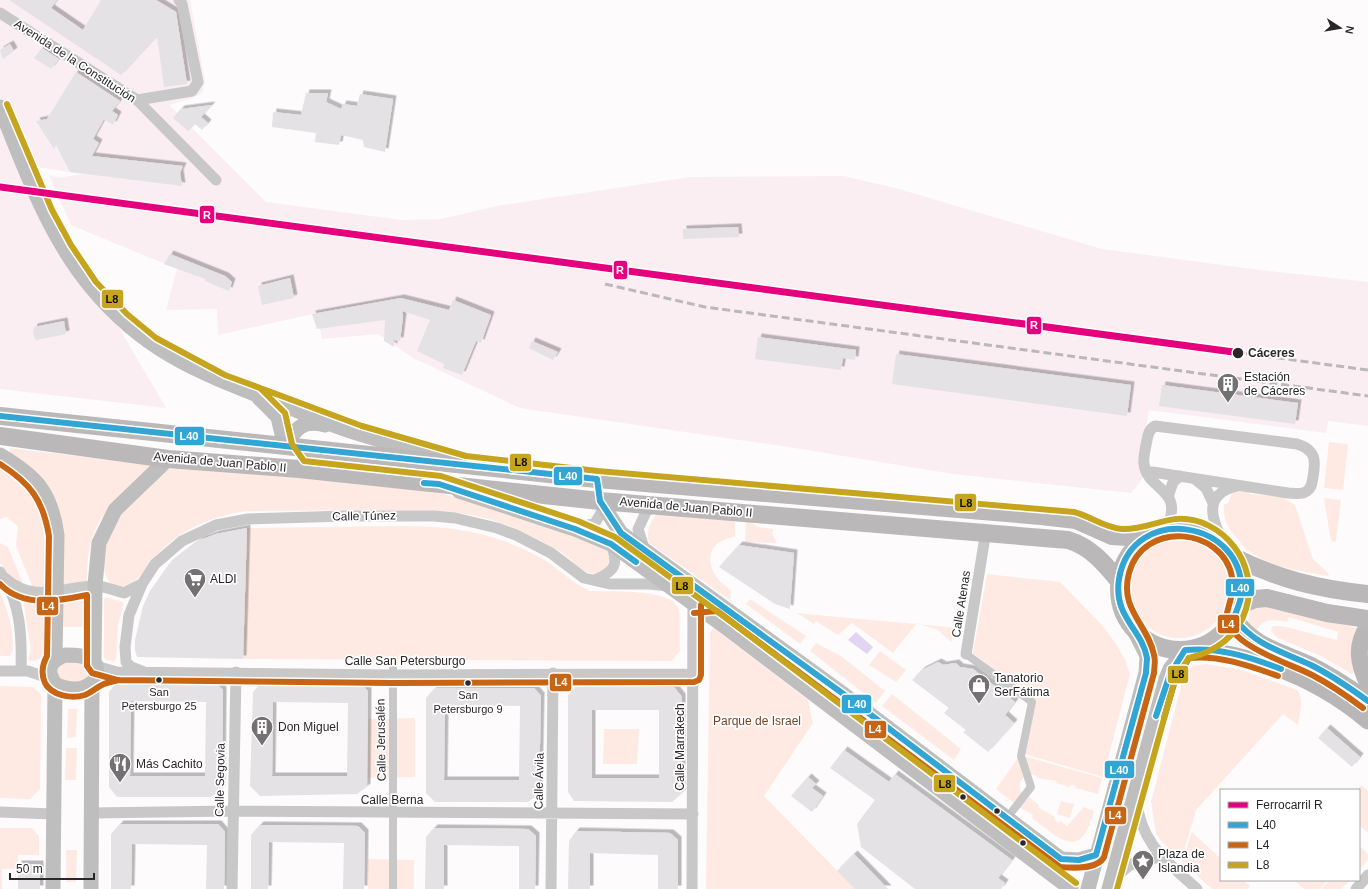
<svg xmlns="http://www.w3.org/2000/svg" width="1368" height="889" viewBox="0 0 1368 889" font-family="Arial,sans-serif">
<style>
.built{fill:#faeef2}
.green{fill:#feeae2}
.water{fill:#e1d5f3}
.building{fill:#e4e2e4;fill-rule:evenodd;filter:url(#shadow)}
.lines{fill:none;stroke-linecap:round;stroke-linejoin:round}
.pedestrian{stroke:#c9c8c8;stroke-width:8}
.minor{stroke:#c9c8c8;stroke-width:11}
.secondary{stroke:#bfbebe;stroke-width:15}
.primary{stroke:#b8b6b6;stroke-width:17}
.trunk{stroke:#bab8b8;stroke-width:18}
.rail{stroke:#bab8b8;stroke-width:3;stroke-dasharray:8 4;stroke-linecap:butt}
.bus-1-casing{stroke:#fff;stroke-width:9}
.bus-2-casing{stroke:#fff;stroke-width:9}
.bus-3-casing{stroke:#fff;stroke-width:9}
.bus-1{stroke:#31a5d4;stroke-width:6}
.bus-2{stroke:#c86514;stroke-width:6}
.bus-3{stroke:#c6a41e;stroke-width:6}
.rail-1-casing{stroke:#fff;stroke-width:10}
.rail-1{stroke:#e5007d;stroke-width:7}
.stop-dot{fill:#2b2728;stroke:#fff;stroke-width:1.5}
.labels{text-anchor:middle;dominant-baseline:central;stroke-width:3.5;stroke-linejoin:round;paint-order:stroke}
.bus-label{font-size:11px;fill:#2b2728;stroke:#fff}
.street-label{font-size:12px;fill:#2b2728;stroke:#fff}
.stop-label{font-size:12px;font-weight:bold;fill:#2b2728;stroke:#fff;text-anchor:start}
.poi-label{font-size:12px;fill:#2b2728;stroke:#fff;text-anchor:start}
.park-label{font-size:12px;fill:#794122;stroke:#fff}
.line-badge{stroke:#fff;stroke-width:1.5}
.badge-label{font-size:11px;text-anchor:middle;font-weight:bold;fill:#fff}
.pale-badge-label{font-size:11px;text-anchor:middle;font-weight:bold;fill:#111}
</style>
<defs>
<filter id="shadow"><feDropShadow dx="3.5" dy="-3.5" stdDeviation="0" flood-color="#0004"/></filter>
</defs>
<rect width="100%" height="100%" fill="#fdfbfc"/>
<!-- built -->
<path class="built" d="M0,0h190l15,81 -3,12 -9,5 -24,7 97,97 135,18 40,-1 56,-13 193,-29 154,-1 55,13 203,60 150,20 116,13v144l-40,-5 -2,12 -177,-23 -5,34 2,30 -15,19 -178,-19 -164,-27 -269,-39 -107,-50 -35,-24 -56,5 -5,-26 -99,22 -1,-26 -51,1 11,-41 -106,-44 -22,-50 9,3 25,-4 -59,-9 142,243 -166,-19z"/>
<!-- green -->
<path class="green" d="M1329,442l19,2 -5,46 -19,-2z
M10,448l141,17c-40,39 -65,55 -64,116l-25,5 -2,-64 -51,-69z
M0,461c51,31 46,72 44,125l-11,2 -17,-42 2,-20 -12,-9 -6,2z
M175,466l250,24c61,13 119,35 177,55l7,6c1,12 -2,26 -19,22 -10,-3 -20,-15 -29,-21 -21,-12 -41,-22 -63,-30 -40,-14 -82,-12 -123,-12 -43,0 -86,1 -128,1 -35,5 -67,18 -91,45 -8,8 -15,21 -24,28 -5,3 -12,5 -17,2 -24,-13 -4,-59 8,-74 9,-12 39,-41 52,-46z
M1240,490l7,1 3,3 32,3 13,8 18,54 16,15 -1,2c-25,-5 -58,-8 -79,-25 -5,-3 -9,-9 -13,-14 -9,-11 -13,-17 -12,-33l4,-1 4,-10z
M1324,498l17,2 -5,41 -4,1 -2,-6z
M659,512l76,6v19c-26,3 -32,24 -16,43 4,5 9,7 12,11l-1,9 -81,-57c-3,-13 1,-22 10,-31z
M746,519l12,8 15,2 -1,5 5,9 -32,-1z
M393,526c57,0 96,4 148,32 17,10 31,25 49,33 18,1 80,-3 88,17 3,6 1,34 2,43l-9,10 -428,-2 4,-131z
M1129 588a50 50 0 1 1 100 0a50 50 0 1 1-100 0Z
M0,543l8,4 15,37 -11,-4 -12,-17z
M987,574l73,8 41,42 16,21 8,15 5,14 -27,103 -78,-23 10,-54 -62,-47z
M0,593c6,13 19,50 10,63h-10z
M79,595l6,3v29h-24v-28z
M106,597l18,5 -6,23 -2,35 -3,2 -7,-2 -2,-3v-58z
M23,598l14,5 7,5 -1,49 -9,4 -6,-1 3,-9z
M750,599l56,37 -6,8 -54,-40z
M1266,605l64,17 28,6 -3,44 -3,2 -31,-18 -43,-18 -7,-7 2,-5h9l55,14 1,-8 -49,-15 -2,5c-14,-3 -24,-4 -32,10l-7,-11 3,-12z
M797,613c53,6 107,9 160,15l-6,14 -13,-12 -21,-7 -24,30 -41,-30 -14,12 -22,-14 -2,3z
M714,628l94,72 5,23 -49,73 91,93h-149l4,-257z
M816,643l25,13 44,35 -9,12 -66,-52z
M880,651l26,19 -10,12 -27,-17z
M70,661l18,4 3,7 -2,6 -16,6 -16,-6 -1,-7 6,-7z
M1206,664l36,6 55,20c8,8 2,25 1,35l-15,-11 -87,96 -15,50 -20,-19 -5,-8 -5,-31 33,-127 9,-9z
M0,686l33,1 8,8 -1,94 -10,10 -30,-1z
M892,694l69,55 -7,11 -72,-54z
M68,709h9l-1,28 -9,1z
M415,718v59l-48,1 1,-59z
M604,729h35l-2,35h-34z
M66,748h11l-1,32h-11z
M1023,756l79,22 -4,16 -23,-6 1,-2 -5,-1 -1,2 -14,-4 1,-2 -20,-3v-2l-5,-2 -1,2z
M1018,758l6,19c-5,6 -6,10 -2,16l-7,11 -19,-15z
M1361,785l7,6v42l-9,-8v-35h-2z
M1028,796l11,9 -1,2 17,10 -1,2 5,4 1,-2 7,5 17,-19 10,4c-13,50 -33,29 -62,7l1,-3 -14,-8z
M1061,801l13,3 -4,14 -13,-4z
M0,828h32l7,8v19h-21v14h-16v20h-2z
M1192,832l29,27v21h22l7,6 -3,3h-35l-30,-27z
M1361,847l7,7v6l-9,10v-21z
M66,850h11l-1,32h-10z
M368,859l46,1v29h-46z
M1294,880h34l-8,9h-16z
M1330,880h20l-9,9h-20z"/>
<!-- water -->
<path class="water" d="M856,632l17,15 -6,7 -19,-14z"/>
<!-- building -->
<path class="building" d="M9,0h48l-6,8 32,22 18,-30h55l20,12 11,72 -23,3 -7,-51 -36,39z
M10,44l4,7 -11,8 -3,-9z
M42,48l17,11 -8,10 -17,-11z
M76,72l44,29 -8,10 6,4 -5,10 -9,-6 -11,20 6,4 -7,13 91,10 -3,7 2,13 -112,-14 -14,-27 -2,4 -18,-28 11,-2z
M306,93h22l-2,9 15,7 2,-5 14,2 3,-12 33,5 -8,53 -21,-5 -1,-7 -22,-5 -2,10 -24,-3 1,-9 -44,-6 1,-15 28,3z
M212,105l-11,12 7,6 -6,7 -7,-6 -7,7 -15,-13 8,-9z
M738,227l1,10 -56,2v-10z
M170,254l55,22 7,6 -3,9 -24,-10v-2l-41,-15z
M290,278l4,20 -32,7 -4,-19z
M401,298l48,12 4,-10 38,15 -10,28 -5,-2 -14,34 -19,-7 1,-4 -27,-13 13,-31 -28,-9 1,6 -3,24 -6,-1v7l-10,-6 1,-21 -68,9 -5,-15z
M64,321l2,13 -30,6 -3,-6 1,-7z
M758,337l98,13 -1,10 -12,-2 -2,12 -86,-11z
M532,341l26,11 -5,8 -24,-12z
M896,354l235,31 -4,31 -235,-32z
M1162,385l136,18 -3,21 -136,-18z
M247,528l-4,131 -106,-2 -2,-6v-11l8,-34 7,-15 19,-27 31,-24 16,-6z
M739,545l55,8 -4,56 -15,-5 -56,-37z
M938,662l5,3 13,-2 4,4 13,2 42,33 -10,13 9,8 -26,29 -25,-20 3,-2 -22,-17 5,-5 -37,-28 10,-10z
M117,682l99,1 7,7 -1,99 -11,8h-94l-8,-10v-95zM131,701l75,1 -1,74h-75z
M262,682l98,1 8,8 -1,96 -10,7 -97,2 -10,-10 3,-94zM273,702l75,1 -1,73h-75z
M577,686l97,1 8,10v96l-10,9 -98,-1 -6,-9v-97zM592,710h67v68h-67z
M435,688h99l7,8 -2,98 -11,8h-93l-9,-9v-95zM445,705l75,1 -1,74h-75z
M1327,728l33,29 -8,10 -34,-29z
M844,750l45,32 6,-8 117,86 -14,18 7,5 -4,6h-86l-54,-42 -4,-23 18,-24 -45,-32z
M808,777l8,7 -4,4 11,8 -11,16 -21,-16z
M120,824h98l7,8 -1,57h-18l1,-44 -75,-1 -1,45h-20v-55z
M260,825l98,1 7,7 -1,56h-21l1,-46 -75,-1 -1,47h-17v-54z
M434,828l94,1 8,7 -1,53h-16v-43l-75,-1v44h-19l1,-52z
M576,831l94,2 8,7v49h-20v-34l-68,-2v36h-22l1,-48z
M854,854l34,35h-33l-18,-18z
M18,864h22v25h-22z"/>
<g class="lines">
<!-- pedestrian -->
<path class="pedestrian" d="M966,654l66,48 -11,54 10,31 -24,31
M393,662v227"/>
<!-- minor -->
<path class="minor" d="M0,13l137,87 79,80
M137,100l55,-9 6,-9 -16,-78 -3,-4
M1146,471l142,22c6,0 14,2 19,-2 5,-3 5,-9 6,-14 3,-17 3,-27 -16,-33l-142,-18c-8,5 -7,11 -9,19 -1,6 -3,13 -2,19 3,27 42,24 22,65
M1196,480l10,8 7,15
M1168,497l5,-15 7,-6
M575,529l20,-6 9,-15
M1225,546c-12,-25 -25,-51 12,-60
M644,548l-6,-19 8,-17 10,-8
M0,572c21,30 22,64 21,99
M5,578c29,26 56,9 89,8 9,-1 21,5 30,7l18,-9
M595,580c20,-9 24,-15 16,-36
M966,654l18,-111
M96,666l21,6 276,3 300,-1
M0,671h28l23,8
M144,672l-13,-5 -5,-5 -1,-15 4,-32 13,-31 13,-20 27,-23 34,-16 32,-6 98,-3h88l21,2 42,10 19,7 35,18 33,25 26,6h39l20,2
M1136,798c5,46 29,62 61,91
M0,812l53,2
M91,813l141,-2 461,3
M1113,882c16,-21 24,-21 49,-25
M232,889l4,-217
M551,889l2,-216
M692,889l1,-290
M1356,889l12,-14"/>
<!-- secondary -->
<path class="secondary" d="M0,107c25,62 48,128 91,180 54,66 110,86 187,116 27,10 54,23 82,31 26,8 52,15 78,23
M259,398l19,19 7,30
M285,447c10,-18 17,-28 40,-22
M0,455c37,22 51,37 57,80l-2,124
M459,491l116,38 36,15 113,82 347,263
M600,501l21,32 221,160 219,166 18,1 17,-5
M65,655c9,0 26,0 31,10 1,4 0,10 0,14 -12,13 -26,12 -41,5 -10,-15 -5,-23 10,-29z
M94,663l1,-78 4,-42 16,-33 53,-51
M53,889l2,-205
M91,889l1,-206
M1088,889l58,-216 1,-17 -13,-26
M1109,889l57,-210 4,-10 15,-19"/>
<!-- primary -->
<path class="primary" d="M1234,618c19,29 47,33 76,47 20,10 40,23 58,36
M1368,626c-13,20 -10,37 0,58
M1194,649c65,7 124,30 174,72"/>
<!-- trunk -->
<path class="trunk" d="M0,416l597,63 444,37 35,4 36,16 15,1 23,-2
M0,436l168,23 131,10 301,32 468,39c23,7 36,23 51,41
M1119 589a61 61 0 1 1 122 0a61 61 0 1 1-122 0Z
M1232,556c45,23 86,33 136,38
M1239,605l16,-6 12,-1 60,15 41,6"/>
<!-- rail -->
<path class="rail" d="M605,284l100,23 663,89
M1241,353l127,17"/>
<!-- bus-1 casing -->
<g class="bus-1-casing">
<path id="bus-1" d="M0,416l597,63 3,22 21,32 221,160 219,166 18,1 17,-5 50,-182c0,-5 1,-10 1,-15 -5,-29 -34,-41 -28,-79 13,-78 129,-59 122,16 0,7 -5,16 -7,23 22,28 47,33 77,47 20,10 39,23 57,36
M424,483l15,1 136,45 36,15 25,18
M1156,716l14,-42 15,-24c34,-3 65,7 96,19"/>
</g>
<!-- bus-2 casing -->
<g class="bus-2-casing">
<path id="bus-2" d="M0,464c31,20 43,36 49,72l-2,120c-5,9 -6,18 -2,27 7,13 27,16 40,12 7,-3 12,-8 19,-11 5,-2 10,-3 15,-4
M0,584c23,24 58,17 87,11v71l5,7 25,7 276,3 301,-1 5,-2 2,-5v-70
M694,613l23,-2 343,256c12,1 37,3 44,-10l50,-184c0,-6 2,-12 0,-18 -6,-31 -35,-45 -25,-82 14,-53 94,-46 103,4 3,17 -4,26 -6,42 8,29 64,44 88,57 17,9 33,20 49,32
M1164,718l10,-34 15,-26c31,-3 61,8 89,18"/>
</g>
<!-- bus-3 casing -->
<g class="bus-3-casing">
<path id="bus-3" d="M7,104l45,106 19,35 25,37 31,32 29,24 69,37 137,51 104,30 132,15 476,41c16,4 31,16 48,17 20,1 35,-8 54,-10 47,-3 84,46 70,90 -8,27 -31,43 -57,49l-14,21 -58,210
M260,388l25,25 7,31 12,17 137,15 137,45 37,16 114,83 347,263"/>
</g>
<!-- bus-1 -->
<use href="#bus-1" class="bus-1"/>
<!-- bus-2 -->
<use href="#bus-2" class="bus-2"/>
<!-- bus-3 -->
<use href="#bus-3" class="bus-3"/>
<!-- rail-1 casing -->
<g class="rail-1-casing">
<path id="rail-1" d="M0,187l1241,166"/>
</g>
<!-- rail-1 -->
<use href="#rail-1" class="rail-1"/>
</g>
<!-- icons -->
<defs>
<g id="building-pin" transform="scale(1.15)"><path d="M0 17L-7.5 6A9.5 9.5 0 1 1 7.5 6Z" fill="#747172" stroke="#fff"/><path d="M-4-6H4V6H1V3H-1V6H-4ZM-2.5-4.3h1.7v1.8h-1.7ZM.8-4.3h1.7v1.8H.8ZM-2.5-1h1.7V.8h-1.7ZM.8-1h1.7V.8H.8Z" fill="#fff"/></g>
<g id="supermarket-pin" transform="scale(1.15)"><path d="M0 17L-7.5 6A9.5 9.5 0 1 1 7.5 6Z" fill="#747172" stroke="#fff"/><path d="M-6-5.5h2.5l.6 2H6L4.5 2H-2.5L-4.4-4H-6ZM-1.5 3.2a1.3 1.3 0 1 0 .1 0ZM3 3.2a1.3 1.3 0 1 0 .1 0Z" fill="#fff"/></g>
<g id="shop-pin" transform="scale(1.15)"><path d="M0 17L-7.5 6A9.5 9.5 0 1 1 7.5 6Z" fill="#747172" stroke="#fff"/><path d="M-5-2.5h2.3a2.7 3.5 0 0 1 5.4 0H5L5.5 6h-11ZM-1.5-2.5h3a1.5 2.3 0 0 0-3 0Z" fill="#fff"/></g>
<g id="restaurant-pin" transform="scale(1.15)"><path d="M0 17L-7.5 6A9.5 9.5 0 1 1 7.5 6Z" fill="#747172" stroke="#fff"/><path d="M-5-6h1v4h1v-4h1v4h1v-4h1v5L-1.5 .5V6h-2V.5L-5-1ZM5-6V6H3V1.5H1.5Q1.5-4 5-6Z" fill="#fff"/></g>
<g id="sight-pin" transform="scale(1.15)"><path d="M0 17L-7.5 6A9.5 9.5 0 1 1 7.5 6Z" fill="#747172" stroke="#fff"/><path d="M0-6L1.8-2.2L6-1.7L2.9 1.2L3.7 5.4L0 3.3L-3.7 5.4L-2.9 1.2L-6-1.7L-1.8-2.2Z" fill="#fff"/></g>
</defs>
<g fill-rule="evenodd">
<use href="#building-pin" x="1228" y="384"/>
<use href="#supermarket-pin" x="195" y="579"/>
<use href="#shop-pin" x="979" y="685"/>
<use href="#building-pin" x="262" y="727"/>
<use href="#restaurant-pin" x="120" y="764"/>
<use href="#sight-pin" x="1143" y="861"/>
</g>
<!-- markers -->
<g class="stop-dot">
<circle cx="1238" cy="353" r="6"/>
<circle cx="159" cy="680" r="3.5"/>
<circle cx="468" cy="683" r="3.5"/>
<circle cx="963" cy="797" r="3.5"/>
<circle cx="997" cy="811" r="3.5"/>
<circle cx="1023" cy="843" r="3.5"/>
</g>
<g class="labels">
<!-- bus labels -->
<g class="bus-label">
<text x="159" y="692">San<tspan x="159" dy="14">Petersburgo 25</tspan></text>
<text x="468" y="695">San<tspan x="468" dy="14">Petersburgo 9</tspan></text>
</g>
<!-- street labels -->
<g class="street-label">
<text transform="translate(75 61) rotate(33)">Avenida de la Constitución</text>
<text transform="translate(220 462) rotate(5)">Avenida de Juan Pablo II</text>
<text transform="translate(686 507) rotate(5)">Avenida de Juan Pablo II</text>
<text transform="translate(364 516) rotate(-1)">Calle Túnez</text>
<text transform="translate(961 604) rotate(-81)">Calle Atenas</text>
<text x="405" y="661">Calle San Petersburgo</text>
<text transform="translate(381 740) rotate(-91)">Calle Jerusalén</text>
<text transform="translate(680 747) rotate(-90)">Calle Marrakech</text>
<text transform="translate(220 780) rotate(-89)">Calle Segovia</text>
<text transform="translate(539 781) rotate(-89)">Calle Ávila</text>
<text x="392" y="800">Calle Berna</text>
</g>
<!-- stop labels -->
<g class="stop-label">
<text x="1248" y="353">Cáceres</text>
</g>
<!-- poi labels -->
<g class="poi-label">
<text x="1244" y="377">Estación<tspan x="1244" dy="14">de Cáceres</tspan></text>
<text x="210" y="579">ALDI</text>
<text x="994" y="678">Tanatorio<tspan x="994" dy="14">SerFátima</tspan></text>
<text x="278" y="727">Don Miguel</text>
<text x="136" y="764">Más Cachito</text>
<text x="1158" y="854">Plaza de<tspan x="1158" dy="14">Islandia</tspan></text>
</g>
<!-- park labels -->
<g class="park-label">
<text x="757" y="721">Parque de Israel</text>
</g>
</g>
<g class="line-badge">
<rect x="199" y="205" width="16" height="19" rx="4" fill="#e5007d"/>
<rect x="613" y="260" width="15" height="20" rx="4" fill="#e5007d"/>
<rect x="101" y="289" width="23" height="20" rx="4" fill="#c6a41e"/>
<rect x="1026" y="316" width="16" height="19" rx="4" fill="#e5007d"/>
<rect x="174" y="426" width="31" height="20" rx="4" fill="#31a5d4"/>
<rect x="509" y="453" width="23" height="19" rx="4" fill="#c6a41e"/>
<rect x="553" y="466" width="30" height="20" rx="4" fill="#31a5d4"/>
<rect x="954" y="493" width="23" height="19" rx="4" fill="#c6a41e"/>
<rect x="671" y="576" width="23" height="19" rx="4" fill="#c6a41e"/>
<rect x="1225" y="578" width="30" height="19" rx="4" fill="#31a5d4"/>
<rect x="36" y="596" width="23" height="20" rx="4" fill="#c86514"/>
<rect x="1217" y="614" width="23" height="20" rx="4" fill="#c86514"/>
<rect x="1167" y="665" width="22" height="19" rx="4" fill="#c6a41e"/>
<rect x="549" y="673" width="23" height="19" rx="4" fill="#c86514"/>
<rect x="841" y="694" width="31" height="20" rx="4" fill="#31a5d4"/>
<rect x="864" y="720" width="23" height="19" rx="4" fill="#c86514"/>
<rect x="1104" y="760" width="31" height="19" rx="4" fill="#31a5d4"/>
<rect x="933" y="774" width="23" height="19" rx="4" fill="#c6a41e"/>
<rect x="1104" y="806" width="23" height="19" rx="4" fill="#c86514"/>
</g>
<g class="badge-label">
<text x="207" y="219">R</text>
<text x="620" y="274">R</text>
<text x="1034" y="329">R</text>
<text x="189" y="440">L40</text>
<text x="568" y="480">L40</text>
<text x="1240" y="592">L40</text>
<text x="48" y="610">L4</text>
<text x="1228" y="628">L4</text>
<text x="561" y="686">L4</text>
<text x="857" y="708">L40</text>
<text x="875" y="733">L4</text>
<text x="1119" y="774">L40</text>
<text x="1115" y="819">L4</text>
</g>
<g class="pale-badge-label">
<text x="112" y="303">L8</text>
<text x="521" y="466">L8</text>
<text x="966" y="507">L8</text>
<text x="682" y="590">L8</text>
<text x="1178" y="678">L8</text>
<text x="945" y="788">L8</text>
</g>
<!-- legend -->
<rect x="1220" y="789" width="140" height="92" fill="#ffffff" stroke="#aaa9a9"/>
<rect x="1228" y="802" width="20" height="6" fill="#e5007d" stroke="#aaa9a9"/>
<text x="1256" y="809" font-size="12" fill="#2b2728">Ferrocarril R</text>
<rect x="1228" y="822" width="20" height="6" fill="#31a5d4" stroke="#aaa9a9"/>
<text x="1256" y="829" font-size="12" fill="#2b2728">L40</text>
<rect x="1228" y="842" width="20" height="6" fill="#c86514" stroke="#aaa9a9"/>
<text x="1256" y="849" font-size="12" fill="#2b2728">L4</text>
<rect x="1228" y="862" width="20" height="6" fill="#c6a41e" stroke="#aaa9a9"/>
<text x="1256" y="869" font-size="12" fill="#2b2728">L8</text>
<!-- north arrow -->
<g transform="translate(1340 28) rotate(102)" stroke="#ffffff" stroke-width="3" paint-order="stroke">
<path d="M0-3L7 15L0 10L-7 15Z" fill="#2b2728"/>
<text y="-6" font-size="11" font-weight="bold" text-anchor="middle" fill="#2b2728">N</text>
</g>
<!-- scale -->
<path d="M10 873v6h84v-6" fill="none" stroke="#2b2728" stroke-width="2"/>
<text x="16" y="873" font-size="12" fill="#2b2728" stroke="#ffffff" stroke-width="3" paint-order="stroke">50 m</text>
</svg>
